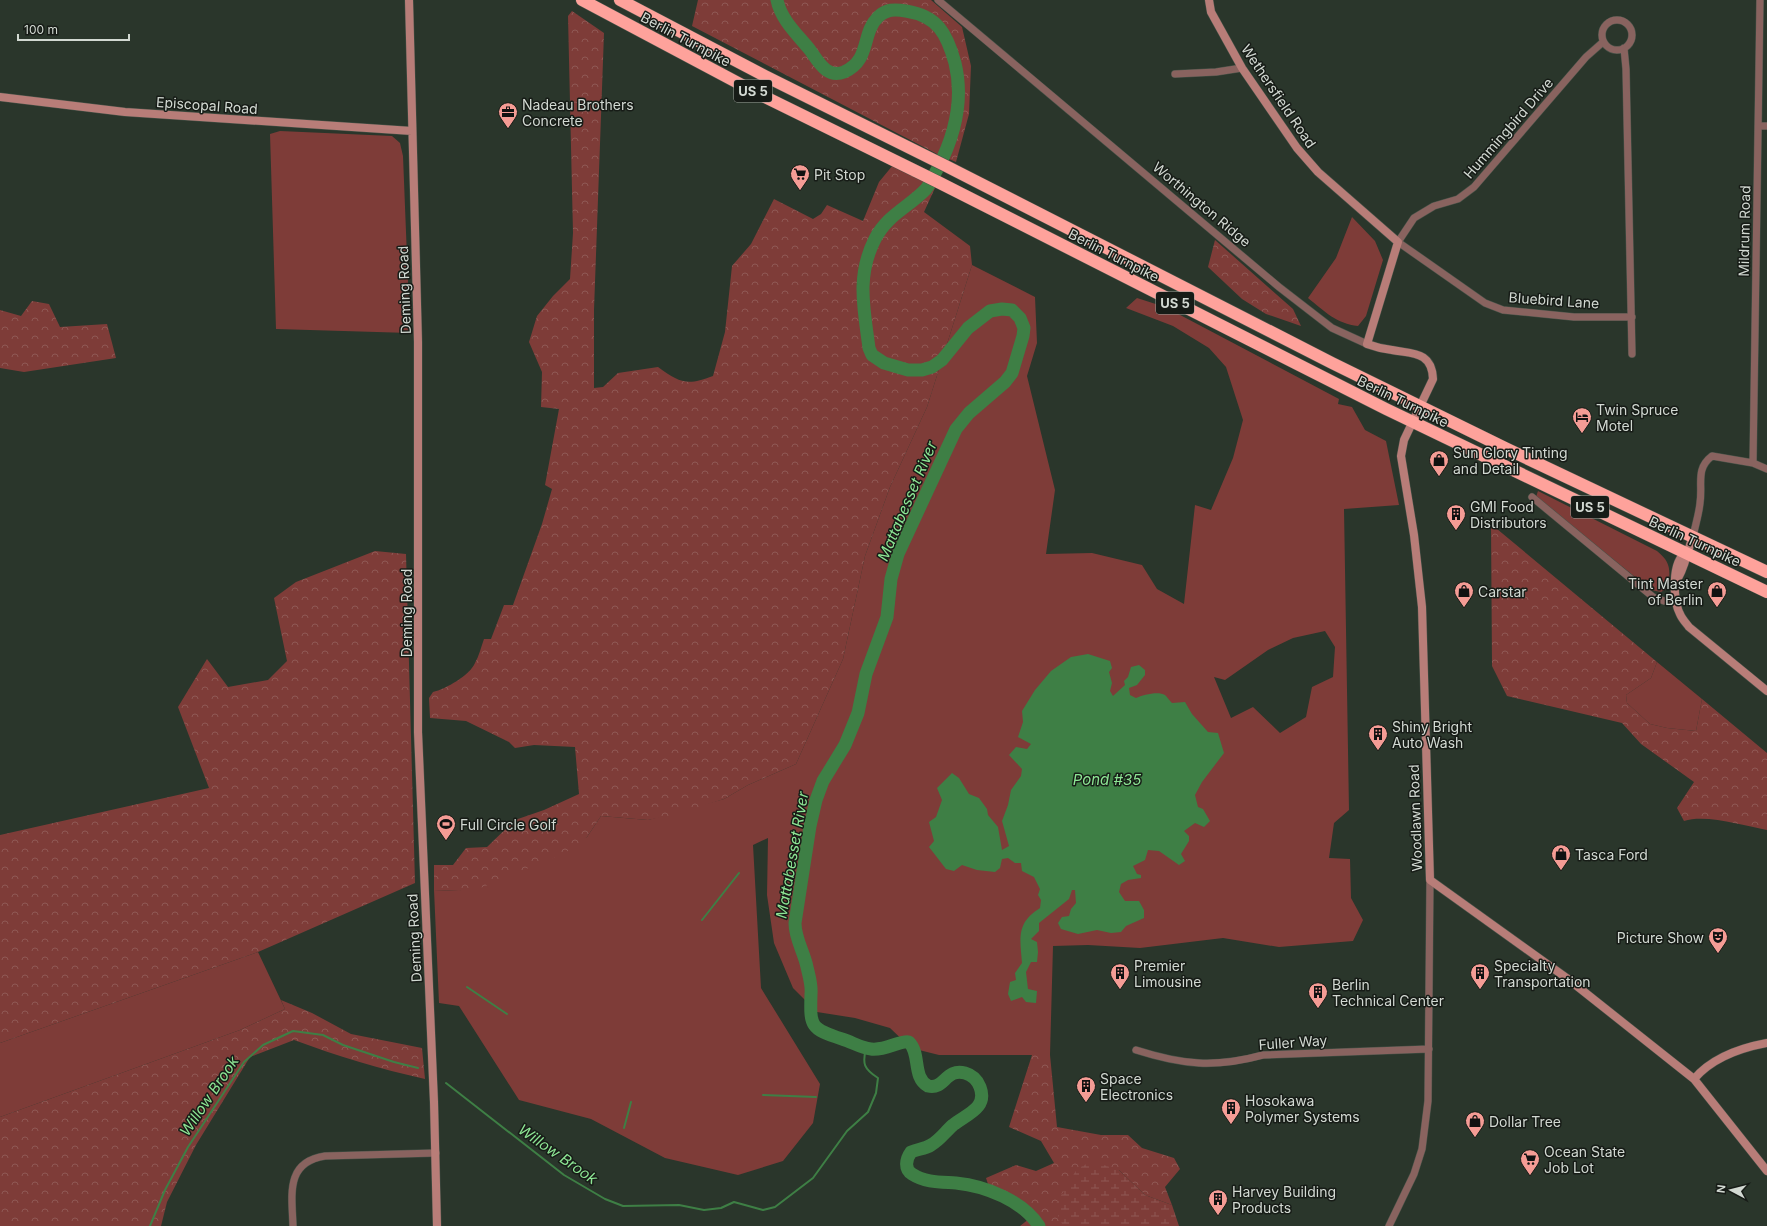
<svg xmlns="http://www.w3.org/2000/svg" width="1767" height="1226" viewBox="0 0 1767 1226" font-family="Inter,sans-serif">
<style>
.green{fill:#7e3c38;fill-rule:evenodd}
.forest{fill:url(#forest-crowns)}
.wetland{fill:url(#wetland-marsh)}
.water{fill:#3e7f45}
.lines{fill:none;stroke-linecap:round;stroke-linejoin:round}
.stream{stroke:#3e7f45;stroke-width:2}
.river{stroke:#3e7f45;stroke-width:13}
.street-casing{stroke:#485349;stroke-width:8}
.secondary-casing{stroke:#485349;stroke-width:9}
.highway-casing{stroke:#485349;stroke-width:13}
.street{stroke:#89635f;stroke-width:7}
.secondary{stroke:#b87d78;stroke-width:8}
.highway{stroke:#fea29b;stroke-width:12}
.labels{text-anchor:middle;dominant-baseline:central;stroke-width:3;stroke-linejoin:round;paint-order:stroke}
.shield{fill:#171c17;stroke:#9aa09a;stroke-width:1}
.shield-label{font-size:13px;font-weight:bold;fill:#d2d9d2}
.street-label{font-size:14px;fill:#d2d9d2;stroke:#171c17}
.poi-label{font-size:14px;fill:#d2d9d2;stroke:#171c17;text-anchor:start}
.water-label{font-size:15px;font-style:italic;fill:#8de594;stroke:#171c17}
</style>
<defs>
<pattern id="forest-crowns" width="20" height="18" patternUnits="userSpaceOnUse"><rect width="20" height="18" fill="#7e3c38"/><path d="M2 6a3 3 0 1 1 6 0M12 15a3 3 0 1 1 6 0" fill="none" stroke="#8f5854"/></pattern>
<pattern id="wetland-marsh" width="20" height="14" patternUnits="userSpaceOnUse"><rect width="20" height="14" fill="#7e3c38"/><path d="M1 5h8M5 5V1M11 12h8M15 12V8" fill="none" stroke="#8f5854"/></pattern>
</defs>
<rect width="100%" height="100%" fill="#2a362b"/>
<!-- green -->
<path class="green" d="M280,131l112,5 8,7 3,13 7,177 -134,-4 -6,-195z
M1352,217l23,24 8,19 -17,56 -8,10c-21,-2 -34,-15 -50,-28l28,-40z
M972,265l63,32 2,46 -10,33 28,114 -9,64 46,-1 50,12 15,24 27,15 11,-99 16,5 22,-52 10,-38 -17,-53 -17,-19 -36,-22 -47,-18 11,-10 28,9 174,92 -1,5 14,3 13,23 21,11 13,64 -55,4 5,301 -15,13 -5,35 21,1 1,39 12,22 -10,21 -74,6 -56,-9 -83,10 -52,-3 -35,1 -3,109h-111l-28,-7 -21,-20 -35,-10 -38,-6 -24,-24 -19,-45 -7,-48 1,-57 -15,7 8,143 59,96 -7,39 -30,38 -45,14 -73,-17 -74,-39 -72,-19 -60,-94 -20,-3 -5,-113 25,1 128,-54 14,-21 47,4 76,-21 24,-14 48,-21 47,-105 22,-103 25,-69 37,-80zM1325,631l10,16 -2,30 -21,10 -6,30 -26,16 -27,-26 -22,11 -17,-41 11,3 43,-30 25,-12z
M1538,491l119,60c15,12 13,20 11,37l-7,4 -10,-2 -115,-93z
M1657,662l45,37 -6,32 -29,-3 -17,-4 -23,-21 -1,-8 25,-17z
M258,952l27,57 -45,21 -240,87v-74z"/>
<!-- forest -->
<path class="forest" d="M698,0h233l31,27 9,39 -2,48 -13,48 -19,-8 -245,-128z
M572,11l32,22 -10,277v78l9,-1 15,-14 40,-6c22,16 29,19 55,9l12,-44 7,-66 19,-22 23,-45 39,20 8,-5 6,-9 36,16 16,-39 14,-17 42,23 -11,24 46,34 2,19 -45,142 -37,80 -25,69 -22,103 -47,105 -48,21 -24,14 -47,15 -29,6 -47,-4 -14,21 -22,16 -87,36 -19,2 -25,-1v-25h19l13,-17 21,-1 28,-27 29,-10 35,-16 -4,-47 -41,-2 -19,3 -6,-6 -43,-21 -36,-3 -1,-20 4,-6c13,-3 37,-17 42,-29 4,-7 6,-16 9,-24h7l13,-34h9l29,-81 10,-35 -7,-4 14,-76 -18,-2 1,-35 -13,-30 8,-26 16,-20 17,-17 3,-46 -5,-217z
M1215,240l78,69 8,17 -35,-12 -24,-15 -34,-32z
M32,301l17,3 11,23 47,-3 9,34 -92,14 -24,-4v-58l21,6z
M1491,524l166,138 -6,16 -25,17 1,8 23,21 17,4 29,3 6,-32 65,54v77c-23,-4 -60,-16 -83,-9l-7,-13 17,-26 -53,-38 -19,-21 -115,-27 -15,-30z
M375,551l31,3 9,329 -157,69 -258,91v-208l209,-47 -31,-81 29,-48 21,28 40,-7 19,-19 -13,-63 22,-16z
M281,1000l31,13 39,21 71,14 3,31c-45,-10 -88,-23 -131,-39l-44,17 -54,88 -29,57 -6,24h-161v-109l240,-87 45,-21z
M1032,1055h18l7,72 44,8h27l14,13 32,10 6,11 -15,18 7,18 -27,-10 -26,-25 -56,54v2h-43l14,-11 -44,-25 -4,-12 30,-13 20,6 18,-8 -13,-22 -32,-14z"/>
<!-- wetland -->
<path class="wetland" d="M1092,1161l27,9 26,25 27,10 7,21h-116l-9,-19 23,-38z"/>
<!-- water -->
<path class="water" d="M1088,654l22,7 2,7 -3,4 3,11 -2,8 3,5 12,-11 -1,-4 4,-4 3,-10 8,-2 6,5v5l-8,10 -8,3 1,7 6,3c7,-3 22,-7 29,-3 2,2 5,6 7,8l13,-1 7,12 16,18 10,1 6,20 -22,29 -7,13 3,12 5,2 7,12 -6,6 -9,-4 -11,8 5,5v5l-8,13 4,7 -6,4 -20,-14 -11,-1 -3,10 -12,6 4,8 4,1v3l-13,2 -7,4 -2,8 6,9h14l5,9v8l-18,8 -5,6 -10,1 -14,-3 -19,4 -17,-5 -3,-6 4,-6 7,-1 2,-7 5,-6 -1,-13h-3l-3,9 -30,24v8l-8,8 6,3 1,10 -1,10h-6l-5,10 2,17 9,2 -1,12 -10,-1 -4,-5 -11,4 -3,-7 2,-12 6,-2 -1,-7 7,-10c-2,-25 -6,-40 18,-55l1,-8 -3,-5 2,-6 -6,-12 -12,-6 -1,-8h-6l-7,-5 -6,1 -2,9 -5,4 -18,-2 -15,-5 -8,6 -8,-2 -17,-22 5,-6 -5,-19 7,-5 6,-17 -5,-12 15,-15 7,5 10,16 10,4 8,11 1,6 10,12 4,23 7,-4 -7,-25 6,-16 3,-15 10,-14 1,-7 -13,-14 7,-8 11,2 4,-5 -13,-7 5,-15 -1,-11 13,-21 16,-19 20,-14z"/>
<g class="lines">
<!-- stream -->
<path class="stream" d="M702,920l37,-47
M467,987l40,27
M446,1083l118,92 41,24 18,7 56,-1 25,5 17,-2 13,-6 29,8 12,-3 38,-29 34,-47 21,-19 8,-19 2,-15c-14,-9 -16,-14 -12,-30
M763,1095l53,2
M624,1128l7,-26
M150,1226l15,-36 23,-43 56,-85 19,-17 30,-14 30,4 20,10 51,17 24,6"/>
<!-- river -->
<path class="river" d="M777,0c4,20 21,35 33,50 8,11 17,29 34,22 27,-12 17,-38 34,-55 8,-8 17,-8 28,-6 32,5 41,23 49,52 9,37 0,72 -17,105 -4,6 -7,15 -12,21 -17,18 -39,26 -51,50 -19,37 -11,70 -6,109l3,7 12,8 24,7h14l10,-3 10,-7 26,-32 22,-17 12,-2 10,1 8,8 4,10 -1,8 -11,37 -7,9 -36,31 -13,16 -58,125 -7,25 -4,38 -21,57 -8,39 -13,32 -22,36 -7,19 -6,26 -15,97c0,16 9,29 12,44 2,9 5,18 4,27 -1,32 -1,35 31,45 10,3 19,9 29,10 14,2 29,-9 38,-7 12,12 3,35 19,44 17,4 17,-18 37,-13 7,2 12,6 15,14 8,21 -13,27 -27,38 -8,7 -13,15 -22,20 -6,4 -14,4 -20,7 -5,7 -7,17 1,22 14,9 29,8 44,9 30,3 67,18 83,43"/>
<!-- street casing -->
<g class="street-casing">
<path id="street" d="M938,0l341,287 53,41 35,16
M1602 35a15 15 0 1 1 30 0a15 15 0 1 1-30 0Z
M1603,42l-17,15 -112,130 -16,12 -24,7 -20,12 -16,24 87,61 18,7 71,7h58
M1624,48l2,21 6,285
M1175,74l41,-2 26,-4
M1758,126h9
M1753,463l7,-463
M1532,497l121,100 11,4 12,-2
M1693,537c2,-11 6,-23 7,-34 3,-19 -5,-34 12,-47l41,7 14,6
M1136,1050c47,15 79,18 127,5l166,-6
M293,1226c-1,-31 -8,-64 32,-70l111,-3
M1389,1226l25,-52 8,-25 6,-48 2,-221"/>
</g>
<!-- secondary casing -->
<g class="secondary-casing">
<path id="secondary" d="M409,0l9,342v390l16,370 3,124
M1209,0l2,12 31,56 55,80 21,24 80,70 -31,102c8,3 16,5 25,6 20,4 40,1 41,29l-29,61 -3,16 13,79 8,72 8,273 138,99 126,100 73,92
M0,97l125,15 287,19
M1686,553c-15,8 -13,48 -6,61 2,5 6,9 9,13l78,64
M1676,581c9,-11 11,-31 17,-44
M1694,1079c18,-21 46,-31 73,-36"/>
</g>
<!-- highway casing -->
<g class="highway-casing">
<path id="highway" d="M582,0l175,93 181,89 448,227 381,183
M620,0l145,76 181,90 386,197 173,85 262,124"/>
</g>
<!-- street -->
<use href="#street" class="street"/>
<!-- secondary -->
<use href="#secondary" class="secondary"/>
<!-- highway -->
<use href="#highway" class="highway"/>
</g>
<!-- icons -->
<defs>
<g id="office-pin" transform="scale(1)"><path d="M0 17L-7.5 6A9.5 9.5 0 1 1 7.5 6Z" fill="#f59c95" stroke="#171c17"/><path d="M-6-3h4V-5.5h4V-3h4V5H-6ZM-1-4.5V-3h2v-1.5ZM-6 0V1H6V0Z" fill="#111"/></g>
<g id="supermarket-pin" transform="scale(1)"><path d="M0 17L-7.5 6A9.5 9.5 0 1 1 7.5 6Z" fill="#f59c95" stroke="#171c17"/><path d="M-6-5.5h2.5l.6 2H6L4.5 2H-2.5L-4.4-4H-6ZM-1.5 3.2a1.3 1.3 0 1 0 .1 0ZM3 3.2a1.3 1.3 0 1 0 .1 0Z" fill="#111"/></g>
<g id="hotel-pin" transform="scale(1)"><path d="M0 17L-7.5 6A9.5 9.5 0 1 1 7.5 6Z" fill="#f59c95" stroke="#171c17"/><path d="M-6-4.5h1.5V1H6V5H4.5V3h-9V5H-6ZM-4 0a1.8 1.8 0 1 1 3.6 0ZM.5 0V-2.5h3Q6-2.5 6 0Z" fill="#111"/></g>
<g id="shop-pin" transform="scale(1)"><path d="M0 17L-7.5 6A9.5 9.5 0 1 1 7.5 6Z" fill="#f59c95" stroke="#171c17"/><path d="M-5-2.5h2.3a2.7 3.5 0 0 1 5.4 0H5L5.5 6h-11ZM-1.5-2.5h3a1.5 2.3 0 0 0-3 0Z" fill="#111"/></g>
<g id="building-pin" transform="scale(1)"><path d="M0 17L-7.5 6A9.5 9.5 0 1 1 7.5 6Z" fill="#f59c95" stroke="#171c17"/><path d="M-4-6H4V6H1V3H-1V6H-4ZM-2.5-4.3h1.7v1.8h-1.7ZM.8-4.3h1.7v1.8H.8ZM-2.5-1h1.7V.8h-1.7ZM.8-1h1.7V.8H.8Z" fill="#111"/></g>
<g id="stadium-pin" transform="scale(1)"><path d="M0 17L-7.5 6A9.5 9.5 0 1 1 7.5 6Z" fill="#f59c95" stroke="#171c17"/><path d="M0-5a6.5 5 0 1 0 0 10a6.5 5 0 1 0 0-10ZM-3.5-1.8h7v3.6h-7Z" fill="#111"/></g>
<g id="theatre-pin" transform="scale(1)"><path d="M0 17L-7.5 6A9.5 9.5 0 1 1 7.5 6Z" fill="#f59c95" stroke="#171c17"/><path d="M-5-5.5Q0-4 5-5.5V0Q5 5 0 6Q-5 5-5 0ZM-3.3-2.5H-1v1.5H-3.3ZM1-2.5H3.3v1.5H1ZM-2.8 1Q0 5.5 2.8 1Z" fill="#111"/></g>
</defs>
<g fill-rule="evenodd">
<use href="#office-pin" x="508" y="112"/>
<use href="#supermarket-pin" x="800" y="174"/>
<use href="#hotel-pin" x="1582" y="417"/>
<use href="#shop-pin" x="1439" y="460"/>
<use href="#building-pin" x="1456" y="514"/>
<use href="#shop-pin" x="1464" y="591"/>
<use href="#shop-pin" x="1717" y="591"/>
<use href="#building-pin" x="1378" y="734"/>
<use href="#stadium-pin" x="446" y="824"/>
<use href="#shop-pin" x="1561" y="854"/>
<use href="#theatre-pin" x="1718" y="937"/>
<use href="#building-pin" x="1120" y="973"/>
<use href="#building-pin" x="1480" y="973"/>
<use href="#building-pin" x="1318" y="992"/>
<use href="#building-pin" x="1086" y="1086"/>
<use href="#building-pin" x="1231" y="1108"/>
<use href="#shop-pin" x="1475" y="1121"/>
<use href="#supermarket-pin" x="1530" y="1159"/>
<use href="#building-pin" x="1218" y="1199"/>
</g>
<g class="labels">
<!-- shield labels -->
<g class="shield">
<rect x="734" y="80" width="38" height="22" rx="3"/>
<rect x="1156" y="292" width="38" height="22" rx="3"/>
<rect x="1571" y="496" width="38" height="22" rx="3"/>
</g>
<g class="shield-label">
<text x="753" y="91">US 5</text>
<text x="1175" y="303">US 5</text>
<text x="1590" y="507">US 5</text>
</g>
<!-- street labels -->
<g class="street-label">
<text transform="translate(686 39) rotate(28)">Berlin Turnpike</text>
<text transform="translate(1279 96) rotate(56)">Wethersfield Road</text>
<text transform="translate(207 105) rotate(4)">Episcopal Road</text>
<text transform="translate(1508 128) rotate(-49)">Hummingbird Drive</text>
<text transform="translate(1202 204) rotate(40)">Worthington Ridge</text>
<text transform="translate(1744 231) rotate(-89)">Mildrum Road</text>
<text transform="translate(1114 255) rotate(27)">Berlin Turnpike</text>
<text transform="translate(404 290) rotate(-92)">Deming Road</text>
<text transform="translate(1554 300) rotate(4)">Bluebird Lane</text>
<text transform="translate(1403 401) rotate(26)">Berlin Turnpike</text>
<text transform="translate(1695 541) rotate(25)">Berlin Turnpike</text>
<text transform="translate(406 613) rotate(-90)">Deming Road</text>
<text transform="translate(1415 818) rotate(-92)">Woodlawn Road</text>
<text transform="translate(414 938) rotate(-93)">Deming Road</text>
<text transform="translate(1293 1042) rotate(-4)">Fuller Way</text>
</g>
<!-- poi labels -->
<g class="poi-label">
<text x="522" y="104">Nadeau Brothers<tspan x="522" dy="16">Concrete</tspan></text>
<text x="814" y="174">Pit Stop</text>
<text x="1596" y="409">Twin Spruce<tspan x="1596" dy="16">Motel</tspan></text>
<text x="1453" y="452">Sun Glory Tinting<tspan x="1453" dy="16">and Detail</tspan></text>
<text x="1470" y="506">GMI Food<tspan x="1470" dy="16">Distributors</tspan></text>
<text x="1703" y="583" text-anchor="end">Tint Master<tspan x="1703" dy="16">of Berlin</tspan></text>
<text x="1478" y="591">Carstar</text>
<text x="1392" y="726">Shiny Bright<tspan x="1392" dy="16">Auto Wash</tspan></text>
<text x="460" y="824">Full Circle Golf</text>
<text x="1575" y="854">Tasca Ford</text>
<text x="1704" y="937" text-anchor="end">Picture Show</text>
<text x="1134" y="965">Premier<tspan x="1134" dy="16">Limousine</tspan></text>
<text x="1494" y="965">Specialty<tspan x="1494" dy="16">Transportation</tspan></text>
<text x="1332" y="984">Berlin<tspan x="1332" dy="16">Technical Center</tspan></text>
<text x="1100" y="1078">Space<tspan x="1100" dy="16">Electronics</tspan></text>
<text x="1245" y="1100">Hosokawa<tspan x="1245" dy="16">Polymer Systems</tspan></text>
<text x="1489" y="1121">Dollar Tree</text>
<text x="1544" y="1151">Ocean State<tspan x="1544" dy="16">Job Lot</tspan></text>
<text x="1232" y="1191">Harvey Building<tspan x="1232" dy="16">Products</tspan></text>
</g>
<!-- water labels -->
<g class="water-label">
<text transform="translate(907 501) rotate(-67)">Mattabesset River</text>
<text x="1107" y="779">Pond #35</text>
<text transform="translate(792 855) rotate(-80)">Mattabesset River</text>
<text transform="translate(209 1096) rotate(-56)">Willow Brook</text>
<text transform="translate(558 1154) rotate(35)">Willow Brook</text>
</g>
</g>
<!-- north arrow -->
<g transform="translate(1731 1190) rotate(277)" stroke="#171c17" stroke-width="3" paint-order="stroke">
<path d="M0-3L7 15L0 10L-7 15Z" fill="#d2d9d2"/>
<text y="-6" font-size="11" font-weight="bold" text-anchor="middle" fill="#d2d9d2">N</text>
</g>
<!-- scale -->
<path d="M18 34v6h111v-6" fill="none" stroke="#d2d9d2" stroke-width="2"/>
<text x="24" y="34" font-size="12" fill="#d2d9d2" stroke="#171c17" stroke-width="3" paint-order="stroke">100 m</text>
</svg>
